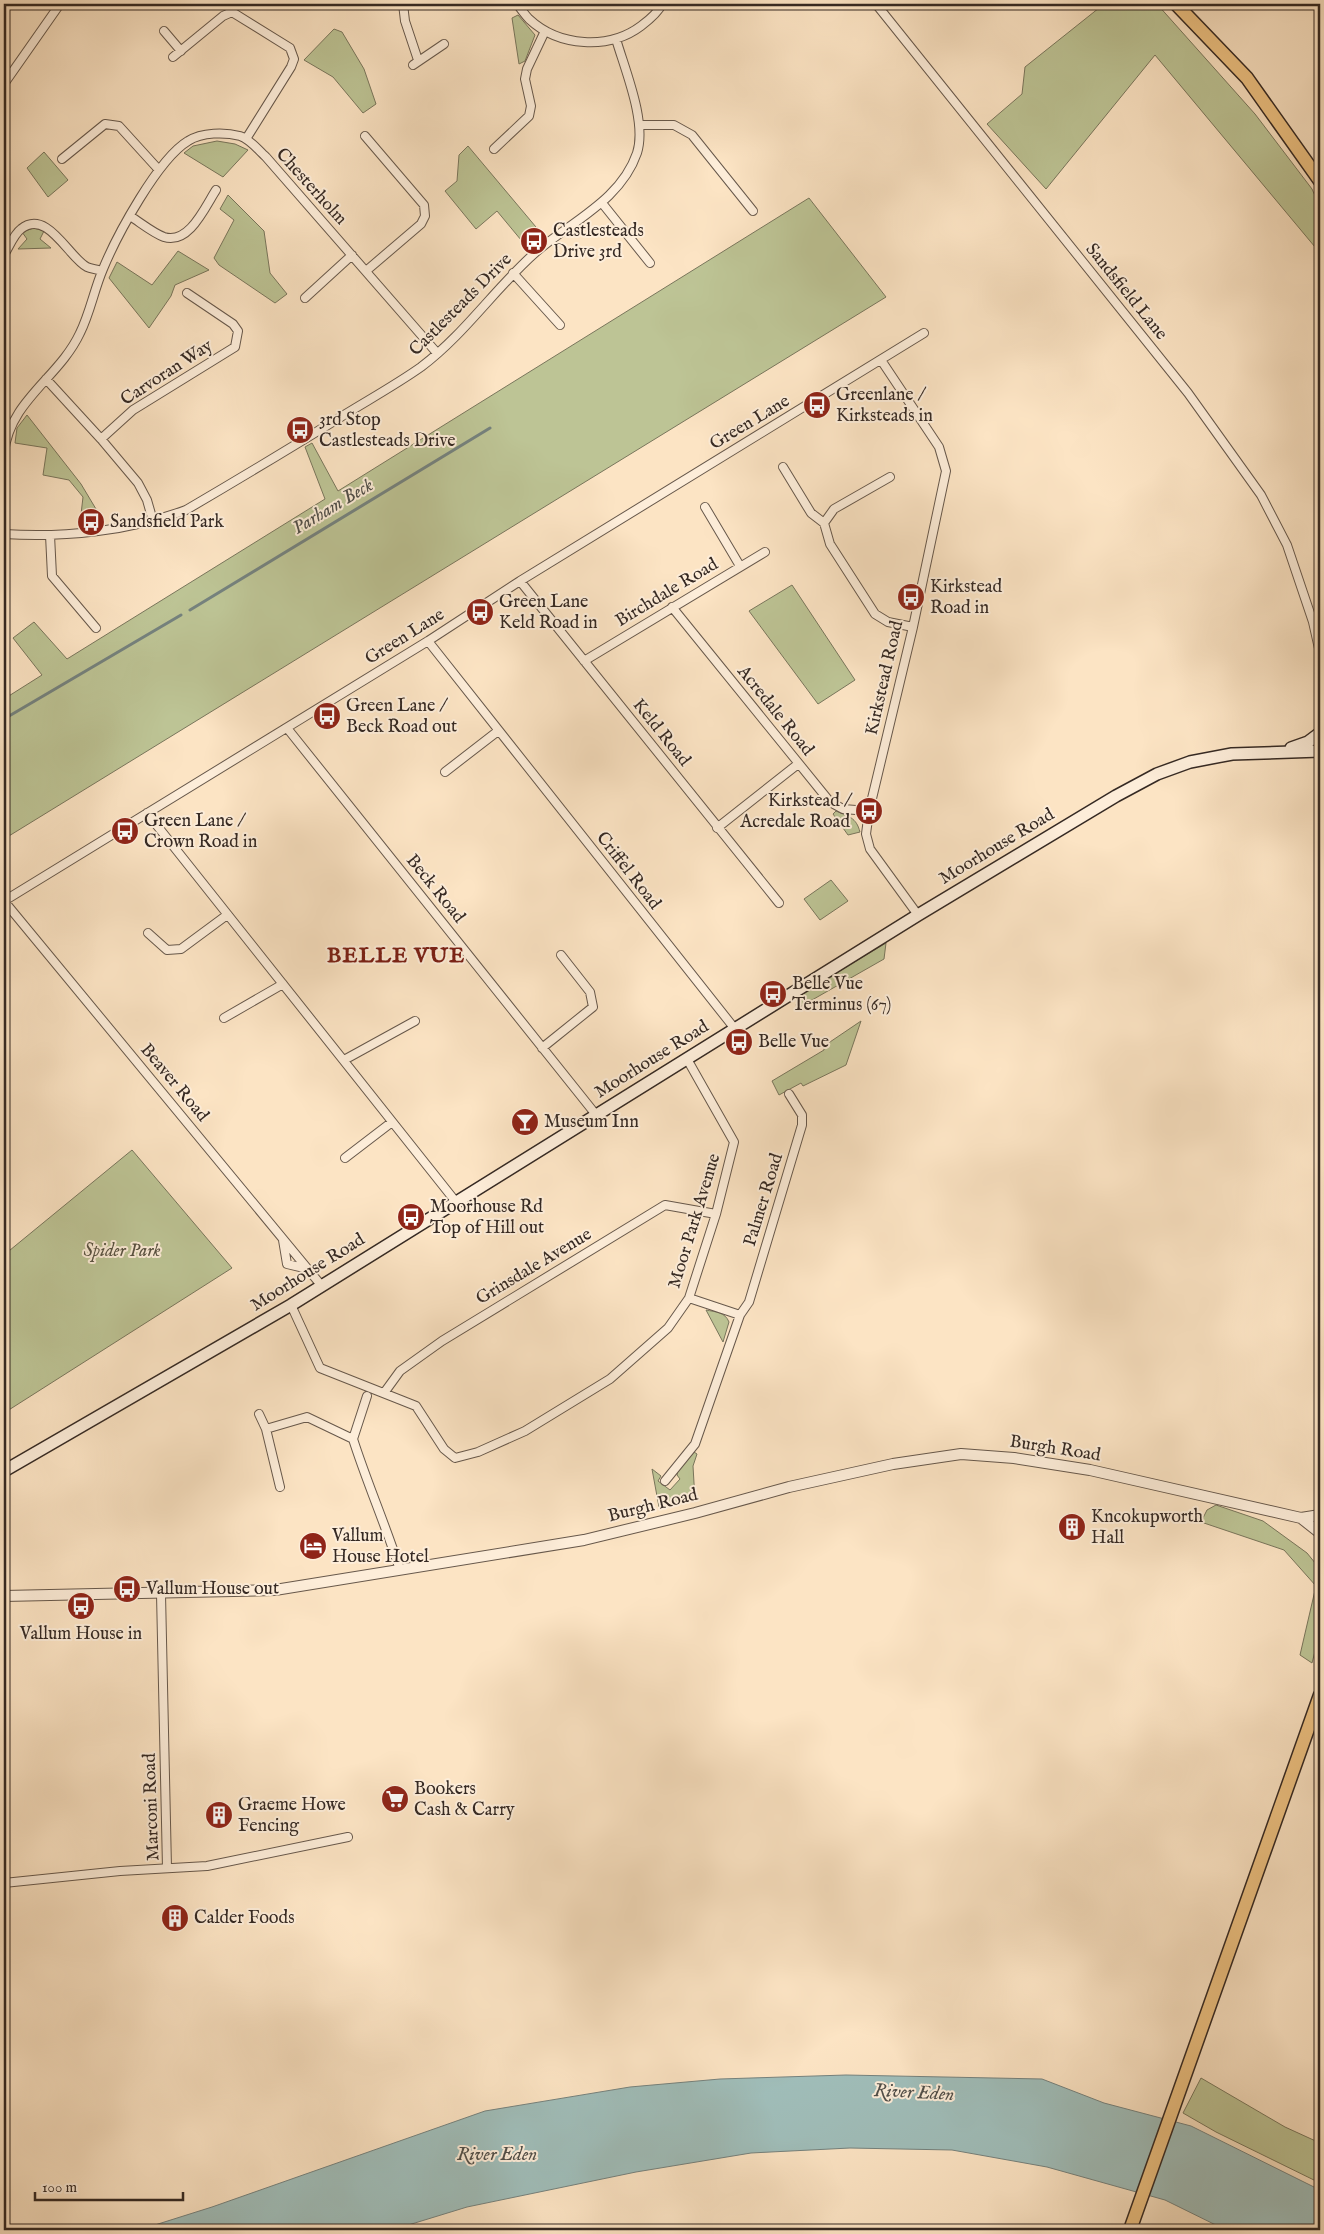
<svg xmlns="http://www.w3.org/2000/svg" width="1324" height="2234" viewBox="0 0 1324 2234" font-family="'IM FELL English',serif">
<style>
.green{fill:#bdc495;stroke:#79765c}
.water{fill:#a0beba;stroke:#75827e}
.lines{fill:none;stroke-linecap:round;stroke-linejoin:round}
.stream{stroke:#75827e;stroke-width:3}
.minor-casing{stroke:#67584b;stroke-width:10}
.tertiary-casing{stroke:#67584b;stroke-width:12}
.secondary-casing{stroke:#352923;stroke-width:14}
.trunk-casing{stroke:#352923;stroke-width:15}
.minor{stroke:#fdedd9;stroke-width:8}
.tertiary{stroke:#fdedd9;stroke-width:10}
.secondary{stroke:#fdedd9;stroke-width:11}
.trunk{stroke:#eec282;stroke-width:12}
.labels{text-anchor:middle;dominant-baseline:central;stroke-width:4;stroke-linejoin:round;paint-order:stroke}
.street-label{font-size:18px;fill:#352923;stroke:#fdedd9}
.poi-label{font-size:18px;fill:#352923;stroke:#fdedd9;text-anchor:start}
.park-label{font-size:18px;font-style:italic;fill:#575040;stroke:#fdedd9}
.water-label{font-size:19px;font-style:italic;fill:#504e49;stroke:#fdedd9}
.district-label{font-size:22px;font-weight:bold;letter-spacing:1px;fill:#7a1f14;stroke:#fdedd9}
</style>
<rect width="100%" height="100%" fill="#fce4c4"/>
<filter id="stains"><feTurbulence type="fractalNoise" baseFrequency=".004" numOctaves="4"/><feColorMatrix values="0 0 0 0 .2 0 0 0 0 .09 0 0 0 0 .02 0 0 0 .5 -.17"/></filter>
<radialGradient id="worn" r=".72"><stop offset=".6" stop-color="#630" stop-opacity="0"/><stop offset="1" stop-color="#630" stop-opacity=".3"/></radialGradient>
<!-- green -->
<path class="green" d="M1104,4h53l98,110 57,75 8,18v46l-165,-198 -109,134 -59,-65 35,-30 3,-27z
M518,15l17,20 -10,26 -6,3 -7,-46z
M334,29l8,3 22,37 12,35 -13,9 -30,-36 -29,-17z
M217,141l18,3 13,6 -25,27 -39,-24 9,-7z
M468,146l73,87 -15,13 -29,-35 -21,18 -31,-38 12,-10 2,-26z
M44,152l24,28 -20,17 -21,-29z
M228,195l36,36 6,42 17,21 -12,9 -56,-38 -5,-7 20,-38 -14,-11z
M809,198l77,99 -882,542v-140l38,-24 -29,-37 21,-16 33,37 258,-160 -20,-52 7,-4 26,48z
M34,228l10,3 -4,8 11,9 -33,1 9,-10 -5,-7z
M178,251l31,19 -34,15 -4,11 -22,32 -40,-50 8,-16 35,23z
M27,415l54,69 21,35 -22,4 3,-26 -14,-17 -26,-5 4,-27 -32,-5 2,-15z
M792,585l63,95 -37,24 -69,-93z
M836,811c13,6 20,6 24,21l-12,3 -15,-21z
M831,880l17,21 -28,19 -16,-21z
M886,943l-2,16 -86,49 -2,-3 7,-12z
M861,1021l-15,44 -43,21 -2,-3 -22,12 -7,-14 52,-31v-4z
M132,1150l100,118 -228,145v-158z
M706,1310c10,2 19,2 23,12l-6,20z
M694,1452l3,2 -4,12 2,34 -36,7 -7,-38 9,7 -3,5 12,9 10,-11 -3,-4 1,-5z
M1216,1505l47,16 44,32 13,16v63l-8,31 -12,-8 16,-69 -32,-36 -83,-28 6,-12z
M1201,2078l84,49 35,16v40l-104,-51 -33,-19z"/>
<!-- water -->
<path class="water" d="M846,2075l196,4 62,24 87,23 129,64v40h-94l-61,-30 -118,-33 -95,-17 -102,-2 -99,5 -115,19 -169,35 -75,23h-253l73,-23 273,-96 145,-24 90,-8z"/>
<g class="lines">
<!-- stream -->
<path class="stream" d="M190,610l300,-182
M4,719l177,-104"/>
<!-- minor casing -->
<g class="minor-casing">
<path id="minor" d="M403,4l2,17 13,39
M517,4c4,5 8,11 12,15 30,28 80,31 112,7 8,-6 17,-13 21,-22
M876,4l312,389 73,102 26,50 26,77 7,31
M164,31l17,20
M173,57l50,-41 9,-4 58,36 4,11 -3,8 -45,72
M413,65l31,-21
M4,84l56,-80
M641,125h33l18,10 61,76
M365,136l59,69 1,11 -4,8 -55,47
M494,149l35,-33 2,-10 -6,-27 2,-10 18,-38
M62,159l43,-35 14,2 40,44
M602,203l48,60
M130,216c11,7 23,17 34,21 25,8 41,-30 52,-47
M4,255c5,-8 10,-21 17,-26 26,-21 48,29 66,38 4,2 10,2 15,4
M513,273l47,52
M305,298l47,-43
M881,360l58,87 7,24 -33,156 -44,184 -3,23 4,15 48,66
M46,379l55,60 37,44 9,17 6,21
M101,439l32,-29 102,-63 3,-16 -5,-7 -46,-31
M4,453c6,-53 55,-75 76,-120 10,-20 14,-43 23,-64 14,-34 55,-110 85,-128 14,-9 37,-9 52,-5 10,3 18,14 26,21l171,196
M783,467l28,46 13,10
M890,477l-56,32 -10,14 6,21 45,70 13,8 25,5
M705,507l35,59
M4,534c60,4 125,-3 182,-24 53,-31 106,-63 158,-95 26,-16 53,-31 77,-48 44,-33 75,-80 115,-115 36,-31 85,-52 101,-99 10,-31 -12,-83 -21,-114
M50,535l2,41 44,52
M520,581l259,322
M672,607l158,195 13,7 26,2
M428,641l307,388
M584,661l181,-109
M287,728l310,388
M445,772l53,-41
M147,813l309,389
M717,828l81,-64
M4,901l424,-260 92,-60 404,-248
M4,901l317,384
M148,933l19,17 14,-1 46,-34
M224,1018l59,-34
M542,1048l51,-41 -3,-15 -29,-37
M344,1060l71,-39
M345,1158l47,-36
M283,1240l4,24 21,5
M689,1298l51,17 9,-13 53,-177v-10l-13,-21
M291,1305l29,63 96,38 28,43 11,9 23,-6 47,-21 85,-52 58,-51 21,-30 27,-84 18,-72 -47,-83
M384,1393l16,-22 42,-30 223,-136 51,9
M259,1414l7,15
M353,1439l14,-43
M665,1481l30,-37 45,-129
M280,1487l-14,-58 41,-12 46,22c14,44 33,87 47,131
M161,1594l6,274
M4,1883l116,-12 87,-5 141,-29"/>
</g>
<!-- tertiary casing -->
<g class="tertiary-casing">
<path id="tertiary" d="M1301,1518l19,15
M4,1596l271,-6 309,-50 111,-27 94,-26 104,-23 68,-10 53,4 76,12 211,48 19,-3"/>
</g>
<!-- secondary casing -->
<g class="secondary-casing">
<path id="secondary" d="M1291,748l17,-6 12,-9
M4,1471l287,-166 627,-390 198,-119 41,-22 33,-12 42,-8 88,-3"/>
</g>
<!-- trunk casing -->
<g class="trunk-casing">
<path id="trunk" d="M1176,4l71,74 73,103
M1130,2230l190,-535"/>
</g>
<!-- minor -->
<use href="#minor" class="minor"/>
<!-- tertiary -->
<use href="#tertiary" class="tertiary"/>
<!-- secondary -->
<use href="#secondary" class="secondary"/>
<!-- trunk -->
<use href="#trunk" class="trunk"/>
</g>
<!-- icons -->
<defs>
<g id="bus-disc" transform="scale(1.4375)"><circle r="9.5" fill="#8f2418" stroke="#fdedd9"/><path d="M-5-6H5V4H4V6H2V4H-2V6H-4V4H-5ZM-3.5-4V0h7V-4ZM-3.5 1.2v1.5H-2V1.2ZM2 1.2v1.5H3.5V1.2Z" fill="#fff"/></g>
<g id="bar-disc" transform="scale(1.4375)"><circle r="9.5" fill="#8f2418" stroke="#fdedd9"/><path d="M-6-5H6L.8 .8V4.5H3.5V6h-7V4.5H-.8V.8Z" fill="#fff"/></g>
<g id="building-disc" transform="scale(1.4375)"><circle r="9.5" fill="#8f2418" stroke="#fdedd9"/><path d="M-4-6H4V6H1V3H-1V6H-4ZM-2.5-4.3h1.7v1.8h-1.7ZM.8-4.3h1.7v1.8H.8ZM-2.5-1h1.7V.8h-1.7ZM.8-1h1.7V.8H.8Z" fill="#fff"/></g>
<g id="hotel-disc" transform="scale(1.4375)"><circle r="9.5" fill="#8f2418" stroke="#fdedd9"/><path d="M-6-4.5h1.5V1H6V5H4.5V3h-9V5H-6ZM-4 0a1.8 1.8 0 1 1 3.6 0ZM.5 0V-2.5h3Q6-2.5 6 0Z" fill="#fff"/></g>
<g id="supermarket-disc" transform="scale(1.4375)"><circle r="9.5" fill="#8f2418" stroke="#fdedd9"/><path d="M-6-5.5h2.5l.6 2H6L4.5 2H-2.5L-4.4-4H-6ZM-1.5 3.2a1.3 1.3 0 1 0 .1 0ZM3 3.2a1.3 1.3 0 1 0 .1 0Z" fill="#fff"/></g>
</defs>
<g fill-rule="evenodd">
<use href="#bus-disc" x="534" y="241"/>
<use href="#bus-disc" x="817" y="405"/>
<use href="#bus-disc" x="300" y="430"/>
<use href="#bus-disc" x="91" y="522"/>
<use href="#bus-disc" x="911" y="597"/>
<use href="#bus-disc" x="480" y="612"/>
<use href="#bus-disc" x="327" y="716"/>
<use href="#bus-disc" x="869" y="811"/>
<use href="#bus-disc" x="125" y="831"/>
<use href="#bus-disc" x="773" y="994"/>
<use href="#bus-disc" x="739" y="1042"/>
<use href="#bar-disc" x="525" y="1122"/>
<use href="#bus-disc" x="411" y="1217"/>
<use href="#building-disc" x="1072" y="1527"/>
<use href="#hotel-disc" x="313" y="1546"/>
<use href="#bus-disc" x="127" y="1589"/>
<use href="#bus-disc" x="81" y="1606"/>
<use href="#supermarket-disc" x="395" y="1799"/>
<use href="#building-disc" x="219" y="1815"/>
<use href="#building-disc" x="175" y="1918"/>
</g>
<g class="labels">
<!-- street labels -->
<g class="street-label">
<text transform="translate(311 187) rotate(48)">Chesterholm</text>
<text transform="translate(1126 292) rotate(51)">Sandsfield Lane</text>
<text transform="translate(461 305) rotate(-45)">Castlesteads Drive</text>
<text transform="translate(167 373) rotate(-33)">Carvoran Way</text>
<text transform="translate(750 423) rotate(-31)">Green Lane</text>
<text transform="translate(667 593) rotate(-31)">Birchdale Road</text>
<text transform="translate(405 637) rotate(-32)">Green Lane</text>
<text transform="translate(885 678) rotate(-77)">Kirkstead Road</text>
<text transform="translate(775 711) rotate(51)">Acredale Road</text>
<text transform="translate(661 733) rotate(51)">Keld Road</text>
<text transform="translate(997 847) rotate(-31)">Moorhouse Road</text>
<text transform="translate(628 871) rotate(52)">Criffel Road</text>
<text transform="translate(435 889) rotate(51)">Beck Road</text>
<text transform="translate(652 1060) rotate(-32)">Moorhouse Road</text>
<text transform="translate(174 1083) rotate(50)">Beaver Road</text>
<text transform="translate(764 1200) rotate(-73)">Palmer Road</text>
<text transform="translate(695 1221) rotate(-73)">Moor Park Avenue</text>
<text transform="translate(534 1267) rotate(-31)">Grinsdale Avenue</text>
<text transform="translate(308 1273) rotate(-32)">Moorhouse Road</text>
<text transform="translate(1055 1449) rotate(9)">Burgh Road</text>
<text transform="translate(653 1506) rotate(-14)">Burgh Road</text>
<text transform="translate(152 1807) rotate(-92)">Marconi Road</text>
</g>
<!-- poi labels -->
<g class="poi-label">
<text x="553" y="231">Castlesteads<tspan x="553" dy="21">Drive 3rd</tspan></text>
<text x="836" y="395">Greenlane /<tspan x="836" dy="21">Kirksteads in</tspan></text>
<text x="319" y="420">3rd Stop<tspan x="319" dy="21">Castlesteads Drive</tspan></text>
<text x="110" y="522">Sandsfield Park</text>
<text x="930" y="587">Kirkstead<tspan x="930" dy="21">Road in</tspan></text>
<text x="499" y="602">Green Lane<tspan x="499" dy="21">Keld Road in</tspan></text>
<text x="346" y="706">Green Lane /<tspan x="346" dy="21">Beck Road out</tspan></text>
<text x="850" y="801" text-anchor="end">Kirkstead /<tspan x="850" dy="21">Acredale Road</tspan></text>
<text x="144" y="821">Green Lane /<tspan x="144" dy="21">Crown Road in</tspan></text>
<text x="792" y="984">Belle Vue<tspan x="792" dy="21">Terminus (67)</tspan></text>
<text x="758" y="1042">Belle Vue</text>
<text x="544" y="1122">Museum Inn</text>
<text x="430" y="1207">Moorhouse Rd<tspan x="430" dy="21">Top of Hill out</tspan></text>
<text x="1091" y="1517">Kncokupworth<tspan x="1091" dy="21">Hall</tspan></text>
<text x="332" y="1536">Vallum<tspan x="332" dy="21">House Hotel</tspan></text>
<text x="146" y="1589">Vallum House out</text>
<text x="81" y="1634" text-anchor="middle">Vallum House in</text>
<text x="414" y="1789">Bookers<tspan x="414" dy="21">Cash &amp; Carry</tspan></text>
<text x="238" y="1805">Graeme Howe<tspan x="238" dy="21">Fencing</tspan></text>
<text x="194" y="1918">Calder Foods</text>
</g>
<!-- park labels -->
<g class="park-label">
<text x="122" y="1251">Spider Park</text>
</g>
<!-- water labels -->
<g class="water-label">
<text transform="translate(333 507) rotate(-31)">Parham Beck</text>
<text transform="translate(914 2093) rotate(3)">River Eden</text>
<text x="497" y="2155">River Eden</text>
</g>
<!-- district labels -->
<g class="district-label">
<text x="396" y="956">BELLE VUE</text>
</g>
</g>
<!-- margin -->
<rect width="1324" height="2234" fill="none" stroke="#fce4c4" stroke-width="20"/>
<rect x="5" y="5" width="1314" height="2224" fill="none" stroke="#352923" stroke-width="2.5"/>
<rect x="10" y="10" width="1304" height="2214" fill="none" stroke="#352923"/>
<!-- scale -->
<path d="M35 2192v8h148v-8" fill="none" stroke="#352923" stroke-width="2.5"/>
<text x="42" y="2192" font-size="15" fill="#352923" stroke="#fdedd9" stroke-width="4" paint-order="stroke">100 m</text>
<rect width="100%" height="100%" filter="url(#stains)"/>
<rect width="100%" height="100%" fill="url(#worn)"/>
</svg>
